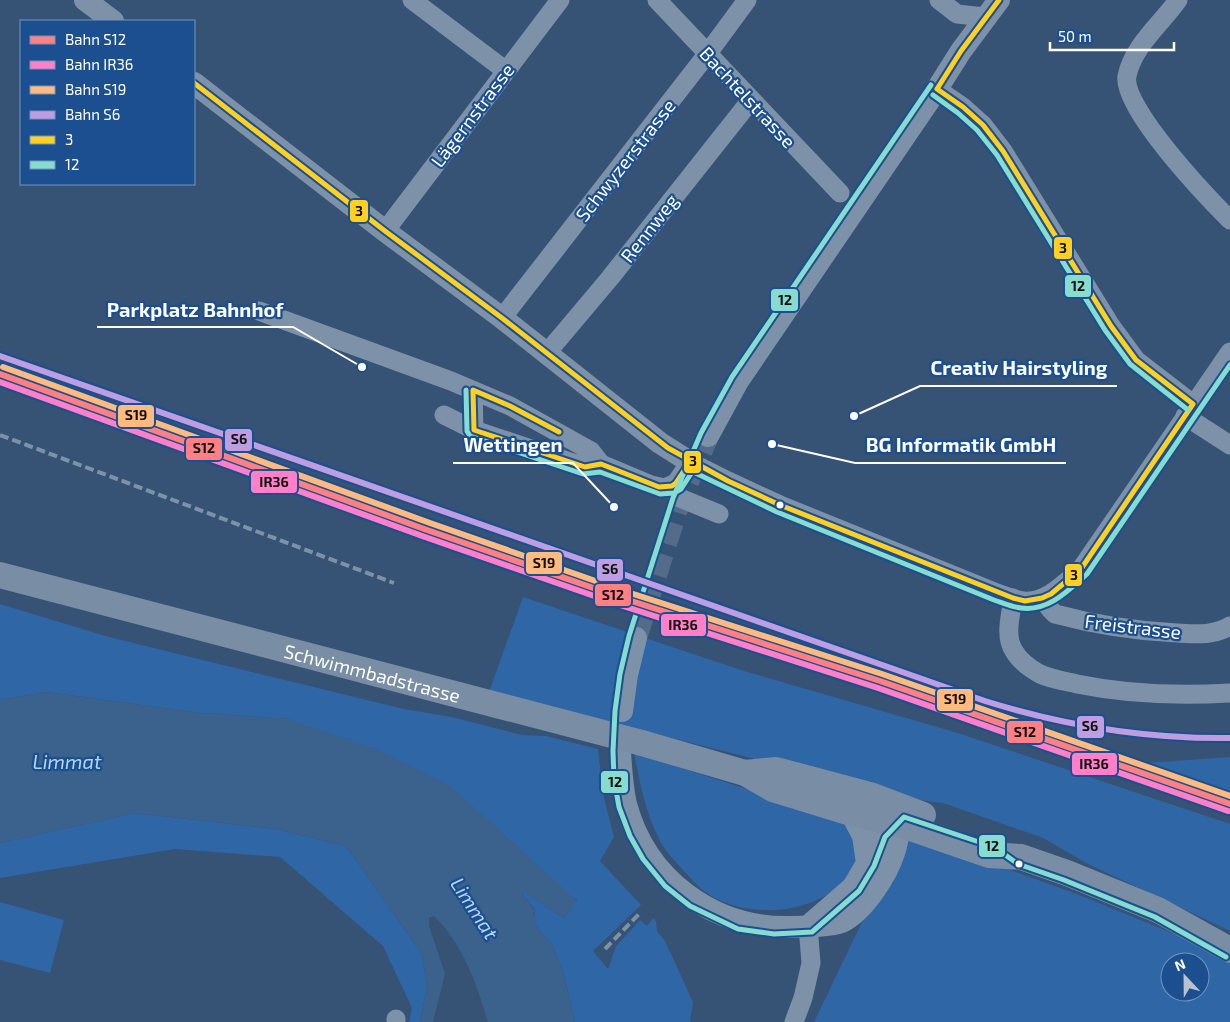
<svg xmlns="http://www.w3.org/2000/svg" width="1230" height="1022" viewBox="0 0 1230 1022" font-family="'Exo 2',sans-serif">
<style>
.green{fill:#2f66a5;fill-rule:evenodd}
.water{fill:#3b618d}
.lines{fill:none;stroke-linecap:round;stroke-linejoin:round}
.tertiary-tunnel{stroke:#546c89;stroke-width:22;stroke-dasharray:22 11;stroke-linecap:butt}
.minor{stroke:#7d92a8;stroke-width:19}
.tertiary{stroke:#7d92a8;stroke-width:22}
.secondary{stroke:#798da4;stroke-width:26}
.rail{stroke:#7e92a7;stroke-width:4;stroke-dasharray:9 4;stroke-linecap:butt}
.bus-1-casing{stroke:#1b4f8f;stroke-width:9}
.bus-2-casing{stroke:#1b4f8f;stroke-width:9}
.bus-1{stroke:#ffd020;stroke-width:5}
.bus-2{stroke:#85dccf;stroke-width:5}
.rail-1-casing{stroke:#1b4f8f;stroke-width:10}
.rail-2-casing{stroke:#1b4f8f;stroke-width:10}
.rail-3-casing{stroke:#1b4f8f;stroke-width:10}
.rail-4-casing{stroke:#1b4f8f;stroke-width:10}
.rail-1{stroke:#ff8084;stroke-width:6}
.rail-2{stroke:#ff80c8;stroke-width:6}
.rail-3{stroke:#ffba80;stroke-width:6}
.rail-4{stroke:#be9ee1;stroke-width:6}
.bus-dot{fill:#fff;stroke:#1b4f8f;stroke-width:2}
.labels{text-anchor:middle;dominant-baseline:central;stroke-width:4.5;stroke-linejoin:round;paint-order:stroke}
.street-label{font-size:19px;fill:#fff;stroke:#1b4f8f}
.water-label{font-size:20px;font-style:italic;fill:#b5d3f5;stroke:#1b4f8f}
.leader{fill:none;stroke:#fff;stroke-width:2}
.callout-dot{fill:#fff;stroke:#1b4f8f;stroke-width:2}
.callout-label{font-size:20px;text-anchor:middle;font-weight:bold;fill:#fff;stroke:#1b4f8f;stroke-width:4.5;stroke-linejoin:round;paint-order:stroke}
.line-badge{stroke:#1b4f8f;stroke-width:2}
.pale-badge-label{font-size:14px;text-anchor:middle;font-weight:bold;fill:#111}
</style>
<rect width="100%" height="100%" fill="#365274"/>
<!-- green -->
<path class="green" d="M523,597l221,74 214,62 272,91v107l-142,-67 -45,-26 -100,-35 -41,-5 -127,-34 -286,-72z
M0,604l109,33 295,72 48,8 70,18 24,1 52,13 5,45 11,43 -14,24 41,44 -48,46 15,18 8,-23 24,-26 7,6 6,-8 3,3 1,10 8,10 28,61 -3,20h-115l-12,-51 -11,-26 -19,-23 2,-12 -13,-16 2,-2 40,26 13,-18 -288,-181 -88,-6 -155,-21 -46,8z
M634,753l200,64 16,10 8,10c-1,9 0,23 -4,30 -27,51 -119,57 -158,17 -9,-10 -20,-21 -28,-31 -21,-29 -27,-66 -34,-100z
M1230,757v36l-85,-30z
M135,813l141,16 70,17 76,108 5,33 -7,35h-11l3,-14 -29,-62 -103,-89 -105,-8 -175,29v-35z
M910,834l167,60 134,55 19,12v61h-416l48,-100 31,-40zM1170,962h30v30h-30z
M0,902l64,18 -14,53 -50,-13z"/>
<!-- water -->
<path class="water" d="M46,692l155,21 88,6 89,31 74,37 125,114 -13,17 -40,-26 -2,2 13,17 -2,4 4,4 -4,3 19,23 11,26 12,51h-87c-11,-37 -25,-78 -54,-106l-5,2v8l16,48 -12,48h-13l7,-35 -5,-33 -76,-108 -70,-17 -141,-16 -135,30v-143z"/>
<g class="lines">
<!-- tertiary-tunnel -->
<path class="tertiary-tunnel" d="M636,638l44,-138 28,-64"/>
<!-- minor -->
<path class="minor" d="M412,0l94,71
M657,0l183,193
M939,0l18,14 28,3
M1178,0c-17,24 -45,46 -51,76 -6,31 80,121 103,144
M937,89l26,18 20,18 20,26 108,175 25,34 57,44
M385,231l175,-231
M259,311l192,70 59,25 81,45 10,13
M502,318l206,-265 39,-53
M546,354l64,-76 141,-178
M473,390l1,40 111,37 16,-3 50,21 14,3 11,-5 14,-21 38,19 52,24 217,88c9,3 18,7 27,8 23,2 41,-19 57,-32l149,-217
M444,415l30,15
M1185,416l45,29
M672,486l4,8 4,4 39,16
M1013,598c-2,17 -9,38 1,53 5,9 17,18 26,23 11,5 24,7 37,10 49,10 103,12 153,9
M1042,598l8,11 5,5c41,11 80,17 122,19 19,1 36,3 53,-7
M396,1022v-3
M794,1022l9,-24 8,-35 -3,-37"/>
<!-- tertiary -->
<path class="tertiary" d="M85,0l28,21
M194,83l191,148 117,87 158,125 30,19
M708,436l30,-55 199,-292 24,-38 38,-51
M622,711l5,-36 9,-37
M620,751c1,18 2,36 6,53 20,75 87,125 164,123 11,0 43,-1 52,-5 22,-11 45,-47 52,-69 5,-14 6,-31 8,-45
M851,813l12,23 4,27
M808,926l45,-39 14,-24 12,-30 21,-23"/>
<!-- secondary -->
<g class="secondary">
<path id="s1" d="M0,575l642,168 103,30 28,16 78,24 48,11 90,31 32,2 46,16 91,37 72,40"/>
<path d="M745,773l31,-3 94,25 53,20"/>
</g>
<!-- rail -->
<path class="rail" d="M0,435l394,148
M605,949l36,-37"/>
<!-- bus-1 casing -->
<g class="bus-1-casing">
<path id="bus-1" d="M194,83l191,148 117,87 166,130 60,33 52,24 233,93 12,3 17,-3 9,-4 30,-25 112,-165
M937,89l26,18 20,18 20,26 108,175 25,34 57,44
M937,89l24,-38 38,-51
M559,432l-49,-26 -37,-16 1,40 111,37 16,-3 58,23 13,-1 4,-3 14,-21"/>
</g>
<!-- bus-2 casing -->
<g class="bus-2-casing">
<path id="bus-2" d="M931,85l-199,292 -31,56 -28,65 -44,138 -9,38 -5,37 -2,40 1,28 5,28 11,29 13,23 22,27 25,20 48,23 36,5 38,-2 47,-41 15,-25 11,-29 19,-20 90,30 24,17 46,16 91,37 71,40
M933,95l25,18 19,17 20,25 108,175 25,34 58,46
M466,390l1,41 3,5 113,38 17,-2 60,22 14,-1 7,-4 15,-23
M687,469l90,43 217,88c9,3 18,7 27,8 27,4 48,-18 66,-34l143,-209"/>
</g>
<!-- bus-1 -->
<use href="#bus-1" class="bus-1"/>
<!-- bus-2 -->
<use href="#bus-2" class="bus-2"/>
<!-- rail-1 casing -->
<g class="rail-1-casing">
<path id="rail-1" d="M0,374l427,156 195,68 258,83 350,123"/>
</g>
<!-- rail-2 casing -->
<g class="rail-2-casing">
<path id="rail-2" d="M0,382l425,155 195,68 258,83 350,123"/>
</g>
<!-- rail-3 casing -->
<g class="rail-3-casing">
<path id="rail-3" d="M3,367l427,156 194,68 258,83 348,122"/>
</g>
<!-- rail-4 casing -->
<g class="rail-4-casing">
<path id="rail-4" d="M0,356l985,345c80,25 161,38 245,37"/>
</g>
<!-- rail-1 -->
<use href="#rail-1" class="rail-1"/>
<!-- rail-2 -->
<use href="#rail-2" class="rail-2"/>
<!-- rail-3 -->
<use href="#rail-3" class="rail-3"/>
<!-- rail-4 -->
<use href="#rail-4" class="rail-4"/>
</g>
<!-- markers -->
<g class="bus-dot">
<circle cx="780" cy="505" r="4.5"/>
<circle cx="1019" cy="864" r="4.5"/>
</g>
<g class="labels">
<!-- street labels -->
<g class="street-label">
<text transform="translate(748 97) rotate(47)">Bachtelstrasse</text>
<text transform="translate(472 115) rotate(-53)">Lägernstrasse</text>
<text transform="translate(625 160) rotate(-52)">Schwyzerstrasse</text>
<text transform="translate(649 228) rotate(-52)">Rennweg</text>
<text transform="translate(1133 626) rotate(7)">Freistrasse</text>
<text stroke="none"><textPath href="#s1" startOffset="385">Schwimmbadstrasse</textPath></text>
</g>
<!-- water labels -->
<g class="water-label">
<text x="67" y="761">Limmat</text>
<text transform="translate(475 908) rotate(57)">Limmat</text>
</g>
</g>
<!-- callouts -->
<path class="leader" d="M362 367L293 327H97M854 416L920 386H1117M772 444L855 463H1066M614 507L573 463H453"/>
<g class="callout-dot">
<circle cx="362" cy="367" r="5"/>
<circle cx="854" cy="416" r="5"/>
<circle cx="772" cy="444" r="5"/>
<circle cx="614" cy="507" r="5"/>
</g>
<g class="callout-label">
<text x="195" y="317">Parkplatz Bahnhof</text>
<text x="1019" y="375">Creativ Hairstyling</text>
<text x="961" y="452">BG Informatik GmbH</text>
<text x="513" y="452">Wettingen</text>
</g>
<g class="line-badge">
<rect x="349" y="199" width="20" height="24" rx="5" fill="#ffd020"/>
<rect x="1053" y="236" width="20" height="24" rx="5" fill="#ffd020"/>
<rect x="1064" y="274" width="28" height="24" rx="5" fill="#85dccf"/>
<rect x="770" y="288" width="29" height="24" rx="5" fill="#85dccf"/>
<rect x="117" y="404" width="38" height="24" rx="5" fill="#ffba80"/>
<rect x="224" y="428" width="29" height="24" rx="5" fill="#be9ee1"/>
<rect x="185" y="437" width="38" height="24" rx="5" fill="#ff8084"/>
<rect x="683" y="450" width="19" height="24" rx="5" fill="#ffd020"/>
<rect x="250" y="470" width="48" height="24" rx="5" fill="#ff80c8"/>
<rect x="525" y="551" width="38" height="24" rx="5" fill="#ffba80"/>
<rect x="596" y="558" width="28" height="24" rx="5" fill="#be9ee1"/>
<rect x="1064" y="563" width="19" height="24" rx="5" fill="#ffd020"/>
<rect x="594" y="583" width="38" height="24" rx="5" fill="#ff8084"/>
<rect x="660" y="613" width="47" height="24" rx="5" fill="#ff80c8"/>
<rect x="936" y="688" width="38" height="24" rx="5" fill="#ffba80"/>
<rect x="1076" y="715" width="29" height="24" rx="5" fill="#be9ee1"/>
<rect x="1006" y="720" width="38" height="24" rx="5" fill="#ff8084"/>
<rect x="1071" y="752" width="47" height="24" rx="5" fill="#ff80c8"/>
<rect x="600" y="770" width="29" height="24" rx="5" fill="#85dccf"/>
<rect x="978" y="834" width="28" height="24" rx="5" fill="#85dccf"/>
</g>
<g class="pale-badge-label">
<text x="359" y="216">3</text>
<text x="1063" y="253">3</text>
<text x="1078" y="291">12</text>
<text x="785" y="305">12</text>
<text x="136" y="420">S19</text>
<text x="239" y="444">S6</text>
<text x="204" y="453">S12</text>
<text x="693" y="466">3</text>
<text x="274" y="487">IR36</text>
<text x="544" y="568">S19</text>
<text x="610" y="574">S6</text>
<text x="1074" y="580">3</text>
<text x="613" y="600">S12</text>
<text x="683" y="630">IR36</text>
<text x="955" y="704">S19</text>
<text x="1090" y="731">S6</text>
<text x="1025" y="737">S12</text>
<text x="1094" y="769">IR36</text>
<text x="615" y="787">12</text>
<text x="992" y="851">12</text>
</g>
<!-- legend -->
<rect x="20" y="20" width="175" height="165" fill="#1b4f8f" stroke="#7695bc"/>
<rect x="30" y="36" width="25" height="8" fill="#ff8084" stroke="#7695bc"/>
<text x="65" y="45" font-size="15" fill="#ffffff">Bahn S12</text>
<rect x="30" y="61" width="25" height="8" fill="#ff80c8" stroke="#7695bc"/>
<text x="65" y="70" font-size="15" fill="#ffffff">Bahn IR36</text>
<rect x="30" y="86" width="25" height="8" fill="#ffba80" stroke="#7695bc"/>
<text x="65" y="95" font-size="15" fill="#ffffff">Bahn S19</text>
<rect x="30" y="111" width="25" height="8" fill="#be9ee1" stroke="#7695bc"/>
<text x="65" y="120" font-size="15" fill="#ffffff">Bahn S6</text>
<rect x="30" y="136" width="25" height="8" fill="#ffd020" stroke="#7695bc"/>
<text x="65" y="145" font-size="15" fill="#ffffff">3</text>
<rect x="30" y="161" width="25" height="8" fill="#85dccf" stroke="#7695bc"/>
<text x="65" y="170" font-size="15" fill="#ffffff">12</text>
<!-- north arrow -->
<g transform="translate(1185 977) rotate(338)"><circle r="24" fill="#1b4f8f" stroke="#7695bc"/>
<path d="M0-4L9 19L0 12L-9 19Z" fill="#b9c2ce"/>
<text y="-8" font-size="14" font-weight="bold" text-anchor="middle" fill="#ffffff">N</text>
</g>
<!-- scale -->
<path d="M1050 42v8h124v-8" fill="none" stroke="#ffffff" stroke-width="2.5"/>
<text x="1058" y="42" font-size="15" fill="#ffffff" stroke="#1b4f8f" stroke-width="4" paint-order="stroke">50 m</text>
</svg>
